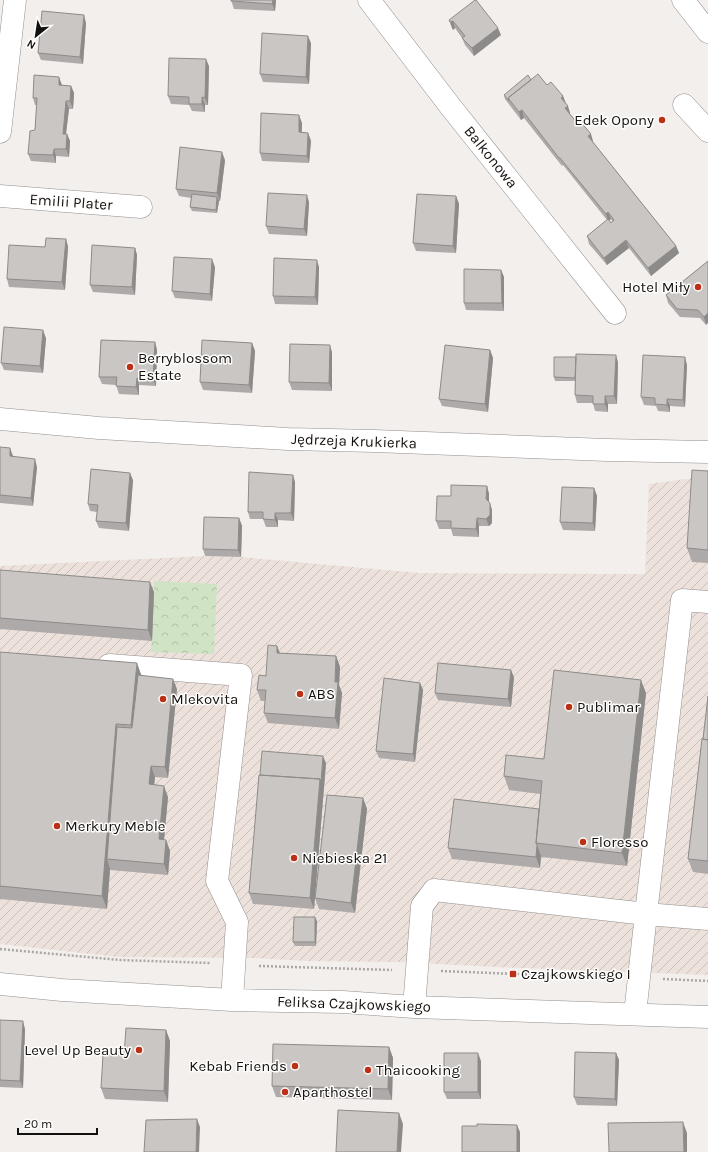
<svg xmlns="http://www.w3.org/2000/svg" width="708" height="1152" viewBox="0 0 708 1152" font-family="Karla,sans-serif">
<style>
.industrial{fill:url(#industrial-furrows)}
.park{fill:url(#park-crowns)}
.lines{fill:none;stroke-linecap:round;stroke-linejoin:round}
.minor-casing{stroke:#938f8d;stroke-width:23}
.major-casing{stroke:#938f8d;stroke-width:23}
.path{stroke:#a9a6a4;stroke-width:2.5;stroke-dasharray:2 2;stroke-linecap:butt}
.minor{stroke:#fff;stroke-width:22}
.major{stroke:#fff;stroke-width:22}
.wall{fill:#aeaaa9;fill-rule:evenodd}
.shaded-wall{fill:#8d8b89}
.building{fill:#cac6c4;stroke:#8d8b89}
.poi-dot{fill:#bc3116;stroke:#fffdfc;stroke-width:1.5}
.labels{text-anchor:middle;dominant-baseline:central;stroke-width:3;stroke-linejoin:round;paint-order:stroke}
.poi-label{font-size:15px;fill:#121110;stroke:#fffdfc;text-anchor:start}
.street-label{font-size:15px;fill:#121110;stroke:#fffdfc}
</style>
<defs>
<pattern id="industrial-furrows" width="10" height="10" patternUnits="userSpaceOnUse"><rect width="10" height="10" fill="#ede1db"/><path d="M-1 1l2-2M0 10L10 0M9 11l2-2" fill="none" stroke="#cac0bb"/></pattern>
<pattern id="park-crowns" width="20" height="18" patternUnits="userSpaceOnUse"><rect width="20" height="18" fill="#d1e3c5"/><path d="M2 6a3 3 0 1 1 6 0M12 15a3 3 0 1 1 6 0" fill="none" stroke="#b2c2a8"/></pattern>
</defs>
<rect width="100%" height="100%" fill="#f3efed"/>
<!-- industrial -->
<path class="industrial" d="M708,476v499l-212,-8 -99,-5 -90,-1 -53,-3 -136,-1 -118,-13v-378l205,-10 36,1 179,16 225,1 4,-90z"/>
<!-- park -->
<path class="park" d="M154,581l63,3 -3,70 -63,-2z"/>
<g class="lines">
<!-- minor casing -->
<g class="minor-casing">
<path id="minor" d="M369,0l81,106 165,207
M684,105l24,26
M0,132l15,-132
M0,196l141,11
M0,419l99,9 189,11 86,2 233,9 101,2
M109,665l132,10 -24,206 20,41 -5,78
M0,984l62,6 170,10 111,2 71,5 294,10
M414,1007l8,-101 12,-16 212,24 36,-314 26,2
M635,1014l11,-100 62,5"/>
</g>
<!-- major casing -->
<g class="major-casing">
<path id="major" d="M683,0l25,32"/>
</g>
<!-- path -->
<path class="path" d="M0,949l120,11 90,3
M259,966l133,4
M441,971l175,7
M663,979l45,2"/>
<!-- minor -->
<use href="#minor" class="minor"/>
<!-- major -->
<use href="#major" class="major"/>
</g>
<!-- wall -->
<path class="wall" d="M231,0h45l-1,11 -41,-2z
M449,20l52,15 -27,21 -9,-11 -3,-7 -7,-10 -2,2 -1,-2z
M86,23l-3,41 -42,-4 -3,-7z
M311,43l-2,41 -46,-2 -3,-8z
M209,66l-1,39h-3v7l-13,-1 -3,-6 -18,-1 -3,-8z
M531,80l16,5 16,11 7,17v1l23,27v1l83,104 3,7 -28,23 -22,-28 -22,17 -18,-21 -2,-8 20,-16 -44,-55 -1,1 -38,-48 -3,2 -16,-21 -1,-4zM611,219l1,2 -1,2 -2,-2z
M62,85l9,1 3,7 -1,16h-4l-3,25h1l3,7 -1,16 -13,-1v7l-25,-2 -3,-7 7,-24 2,-25h-2l-2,-7z
M302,123v9l6,1 3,8 -2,22 -47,-2 -2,-8z
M225,160l-5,41h-1l-2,12 -25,-2 -2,-4 1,-9 -12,-2 -3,-7z
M456,196l3,8 -3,49 -40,-2 -3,-8z
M309,202l-2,34 -38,-2 -3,-8z
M66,239l2,8 -3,43 -56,-3 -2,-8 38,-32z
M135,248l2,7 -2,40 -42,-3 -3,-7z
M708,261l-2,64 -6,-7 -20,-1 -12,-14 -2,-8z
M215,267l-3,34 -37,-3 -3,-7z
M319,267l-1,38 -43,-1 -2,-8z
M501,270l3,7v34l-38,-1 -2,-7z
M46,338l-3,35 -39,-3 -3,-7z
M155,342l2,8 -1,36 -17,-1v10l-20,-1 -3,-9 -14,-1 -3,-7z
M252,343l3,8 -3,42 -49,-3 -3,-8z
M490,350l3,8 -5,54 -46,-6 -3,-7z
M332,352v39l-40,-1 -3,-8z
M618,362l-1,42h-9v8l-13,-1 -2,-8h-16l-2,-8v-14h-20l-1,-4z
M687,365l-2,42 -15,-1v6l-12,-1 -2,-5 -12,-1 -3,-8z
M0,447l13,9v1l24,10 -4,39 -33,-3z
M708,471v92l-16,-1 -5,-14z
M133,480l-4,51 -30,-3 -3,-7 1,-9 -7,-1 -2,-7z
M295,482l-1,39 -16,-1v7h-12l-3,-8h-13l-2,-7z
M487,486l2,8v8l3,8v13l-3,3h-10v11l-26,-1 -2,-7h-12l-3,-8 15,-25z
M594,488l3,8 -2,35 -32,-1 -3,-8z
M239,518l3,8 -1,31 -36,-1 -2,-7z
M0,570l154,22 -2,49 -152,-12z
M277,646l3,7 56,3 4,11 -1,18 3,8 -3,36 -71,-6 -4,-10 1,-12h-4l-4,-11 9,-14z
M0,652l142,23 35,14 -9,89 -13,-1 -1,8 14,12 -4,43h2l4,11 -2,24 -58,-5v-1l-3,40 -107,-10z
M514,677l-3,30 -73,-7 -3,-7z
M420,683l3,7 -8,72 -36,-4 -3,-7z
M646,693l-19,173 -86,-9v-1l-1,12 -88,-9 -4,-11 91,-39 1,-15 -31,-4 -5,-14 40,-17z
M708,696v178l-15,-2 -5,-13z
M326,763l-12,146 -61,-5 -4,-11z
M363,798l4,11 -12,104 -36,-4 -4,-11z
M317,921l-1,25h-21l-2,-4z
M0,1020l25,9 -2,59 -23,-1z
M166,1030l4,11 -2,61 -63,-3 -4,-11 23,-33z
M389,1047l4,11 -1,42 -116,-3 -4,-11z
M616,1053l3,7 -2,46 -40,-1 -3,-8z
M481,1061v38h-34l-3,-7z"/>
<!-- shaded-wall -->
<path class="shaded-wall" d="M273,0h3l-1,11 -3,-7z
M84,15l2,8 -3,41 -3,-7z
M453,21l2,7 -2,2 -3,-8z
M498,28l3,7 -27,21 -2,-8z
M308,36l3,7 -2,41 -3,-7z
M206,59l3,7 -1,39 -3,-7z
M59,77l3,8h-3z
M71,86l3,7 -1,16 -3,-8z
M563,96l3,8 -5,-6z
M202,97l3,8v7l-3,-8z
M66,101l3,8 -4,32 -2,-7z
M568,106l2,7 -2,3 -3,-8z
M522,110l2,8 -3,2 -2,-8z
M299,115l3,8 -1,17 -2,-8z
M308,133l3,8 -2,22 -2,-7z
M67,134l3,7 -1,16 -3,-8z
M591,134l2,7 -2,3 -3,-8z
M54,149l2,7v7l-3,-8z
M222,152l3,8 -5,41 -3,-8z
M307,195l2,7 -2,34 -3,-7z
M456,196l3,8 -3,49 -3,-7z
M217,197l2,4 -2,12 -1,-3z
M608,212l3,7 -3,2 -2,-7z
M66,239l2,8 -3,43 -3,-8z
M626,240l3,8 -22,17 -3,-7z
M676,246l3,7 -28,23 -3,-8z
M135,248l2,7 -2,40 -3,-8z
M212,259l3,8 -3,34 -2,-7z
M317,260l2,7 -1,38 -3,-8z
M501,270l3,7v34l-2,-8z
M708,313v10l-2,2 -2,-8z
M43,330l3,8 -3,35 -3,-7z
M155,342l2,8 -1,36 -3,-7z
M252,343l3,8 -3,42 -3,-8z
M330,345l2,7v39l-3,-8z
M490,350l3,8 -5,54 -3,-8z
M616,355l2,7 -1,42 -3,-8z
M685,357l2,8 -2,42 -2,-7z
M137,378l2,7v10l-3,-8z
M605,396l3,8v8l-3,-8z
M667,399l3,7v6l-3,-7z
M10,448l3,8 -1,8 -2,-8z
M35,459l2,8 -4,39 -2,-8z
M130,473l3,7 -4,51 -3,-8z
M293,475l2,7 -1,39 -3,-8z
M487,486l2,8v13l-3,-8z
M594,488l3,8 -2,35 -2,-8z
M490,503l2,7v13l-3,3 -3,-7z
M275,513l3,7v7l-3,-7z
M239,518l3,8 -1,31 -3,-7z
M477,518l2,8v11l-3,-8z
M150,582l4,10 -2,49 -4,-11z
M277,646l4,11 -4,-4z
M336,656l4,11 -1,18 3,8 -3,36 -4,-11v-36z
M137,663l5,14 -6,62 -5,-14z
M511,670l3,7 -3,30 -3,-8z
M173,679l4,10 -9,89 -3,-11z
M641,680l5,13 -19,173 -5,-13z
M420,683l3,7 -8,72 -2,-8z
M116,724l4,14 -13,121 3,10 -3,40 -5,-13z
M323,756l3,7 -12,146 -4,-11 10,-119z
M151,766l4,11 -2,18 -4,-11z
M164,786l4,11 -5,53 -4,-11z
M363,798l4,11 -12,104 -4,-10z
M166,840l4,11 -2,24 -4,-11z
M537,845l4,11 -1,12 -4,-11z
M315,917l2,4 -1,25 -1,-4z
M23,1021l2,8 -2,59 -3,-7z
M166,1030l4,11 -2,61 -4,-11z
M389,1047l4,11 -1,42 -4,-11z
M478,1053l3,8v38l-3,-7z
M616,1053l3,7 -2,46 -2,-7z
M399,1113l4,11 -2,28h-4z
M197,1119l3,8 -1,25h-3z
M683,1122l4,11v19h-3z
M517,1125l3,7v20h-3z"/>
<!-- building -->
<path class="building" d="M231,0h42l-1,4 -41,-3z
M475,0h1l22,28 -26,20 -10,-10 3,-2 -12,-15 -3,1 -1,-2z
M42,11l42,4 -4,42 -42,-4z
M262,33l46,3 -2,41 -46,-3z
M169,58l37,1 -1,39 -3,-1v7h-13v-7l-21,-1z
M538,74l9,11 4,-3 12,14 -2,2 7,8 -3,2 12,15 3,-2 11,13 -3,2 88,110 -28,22 -22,-28 -22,18 -17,-22 21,-17 3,4 3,-3 -6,-8 -2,2 -46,-56h-1l-37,-48 -3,2 -11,-14z
M34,75l25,2v8l12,1 -1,15h-4l-3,33h4l-1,15h-12l-1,6 -25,-1 2,-23 5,-1 2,-32h-4z
M528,75l3,5 -23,18 1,3 -5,-6z
M261,113l38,2v17l9,1 -1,23 -47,-3z
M180,147l42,5 -5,41 -41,-4z
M268,193l39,2 -3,34 -38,-3z
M192,194l25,3 -1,13 -26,-3z
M417,194l39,2 -3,50 -40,-3z
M46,238l20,1 -4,43 -55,-3 2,-34 36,2z
M92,245l43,3 -3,39 -42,-2z
M174,257l38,2 -2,35 -38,-3z
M274,258l43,2 -2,37 -42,-1z
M708,261v52l-4,4 -6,-7 -21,-1 -11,-14z
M464,269l37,1 1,33h-38z
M4,327l39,3 -3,36 -39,-3z
M101,340l54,2 -2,37 -16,-1 -1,9 -20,-1 1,-9h-18z
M202,340l50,3 -3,42 -49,-3z
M290,344l40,1 -1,38 -40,-1z
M445,345l45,5 -5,54 -46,-5z
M576,354l40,1 -2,41h-9v8h-12v-8l-18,-1z
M643,355l42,2 -2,43 -16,-1v6l-12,-1v-6l-14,-1z
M554,357h22l-1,21 -21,-1z
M0,447l10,1v8l25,3 -4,39 -31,-3z
M91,469l39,4 -4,50 -30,-2 2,-16 -10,-1z
M692,470l16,1v79l-21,-2z
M249,472l44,3 -2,38h-16v7l-12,-1v-7h-15z
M451,485l36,1 -1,13 4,4v12l-4,4 -9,-1 -1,11 -25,-1v-7h-15l1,-25h14z
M562,487l32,1 -1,35 -33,-1z
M204,517l35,1 -1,32 -35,-1z
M0,570l150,12 -2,48 -148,-12z
M268,645l9,1v7l59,3 -1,26h3l-3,36 -71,-5 2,-23h-9l2,-15 7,1z
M0,652l137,11 -6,62 -15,-1 -14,172 -102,-10z
M438,663l73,7 -3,29 -73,-6z
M554,670l87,10 -19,173 -86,-10 6,-62 -38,-5 2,-21 38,4z
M138,675l35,4 -8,88 -14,-1 -2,18 15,2 -5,53 7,1 -2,24 -57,-5 10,-132 15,1z
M384,678l36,5 -7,71 -37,-3z
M708,696v44l-5,-1z
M702,739l6,1v121l-20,-2z
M262,751l61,5 -2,27 -1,-4 -60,-4z
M259,775l61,4 -10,119 -61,-5z
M327,795l36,3 -12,105 -36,-5z
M454,799l85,10 -3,34 1,2 -1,12 -88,-9z
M294,917h21v25h-22z
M0,1020l23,1 -3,60 -20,-1z
M126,1028l40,2 -2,61 -63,-3 2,-33h21z
M273,1044l116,3 -1,42 -116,-3z
M575,1052l41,1 -1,46 -41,-2z
M444,1053h34v39h-34z
M338,1110l61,3 -2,39h-61z
M197,1119l-1,33h-52l2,-32z
M683,1122l1,30h-75l-1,-29z
M477,1124l40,1v27h-55v-26h15z"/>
<!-- markers -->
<g class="poi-dot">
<circle cx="662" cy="120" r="4"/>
<circle cx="698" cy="287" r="4"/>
<circle cx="130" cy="367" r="4"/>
<circle cx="300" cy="694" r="4"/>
<circle cx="163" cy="699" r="4"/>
<circle cx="569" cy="707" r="4"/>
<circle cx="57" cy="826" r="4"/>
<circle cx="583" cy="842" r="4"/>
<circle cx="294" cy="858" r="4"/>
<rect x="509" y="970" width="8" height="8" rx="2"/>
<circle cx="139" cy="1050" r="4"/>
<circle cx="295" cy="1066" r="4"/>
<circle cx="368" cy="1070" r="4"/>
<circle cx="285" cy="1092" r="4"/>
</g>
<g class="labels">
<!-- poi labels -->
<g class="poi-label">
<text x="654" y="120" text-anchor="end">Edek Opony</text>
<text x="690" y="287" text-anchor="end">Hotel Miły</text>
<text x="138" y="358">Berryblossom<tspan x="138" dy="17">Estate</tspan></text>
<text x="308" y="694">ABS</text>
<text x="171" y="699">Mlekovita</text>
<text x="577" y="707">Publimar</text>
<text x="65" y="826">Merkury Meble</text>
<text x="591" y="842">Floresso</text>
<text x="302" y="858">Niebieska 21</text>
<text x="521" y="974">Czajkowskiego I</text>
<text x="131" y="1050" text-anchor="end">Level Up Beauty</text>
<text x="287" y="1066" text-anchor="end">Kebab Friends</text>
<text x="376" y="1070">Thaicooking</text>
<text x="293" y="1092">Aparthostel</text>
</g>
<!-- street labels -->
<g class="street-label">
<text transform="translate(491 157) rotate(51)">Balkonowa</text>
<text transform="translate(71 202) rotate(4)">Emilii Plater</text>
<text transform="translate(354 441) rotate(2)">Jędrzeja Krukierka</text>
<text transform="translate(354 1004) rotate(2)">Feliksa Czajkowskiego</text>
</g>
</g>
<!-- north arrow -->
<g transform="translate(36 36) rotate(210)" stroke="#fffdfc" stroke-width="3" paint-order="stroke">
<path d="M0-3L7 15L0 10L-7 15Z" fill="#121110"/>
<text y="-6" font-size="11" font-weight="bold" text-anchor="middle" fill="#121110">N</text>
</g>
<!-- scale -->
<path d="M18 1128v6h79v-6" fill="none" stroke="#121110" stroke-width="2"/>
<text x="24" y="1128" font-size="12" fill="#121110" stroke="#fffdfc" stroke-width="3" paint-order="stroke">20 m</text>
</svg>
